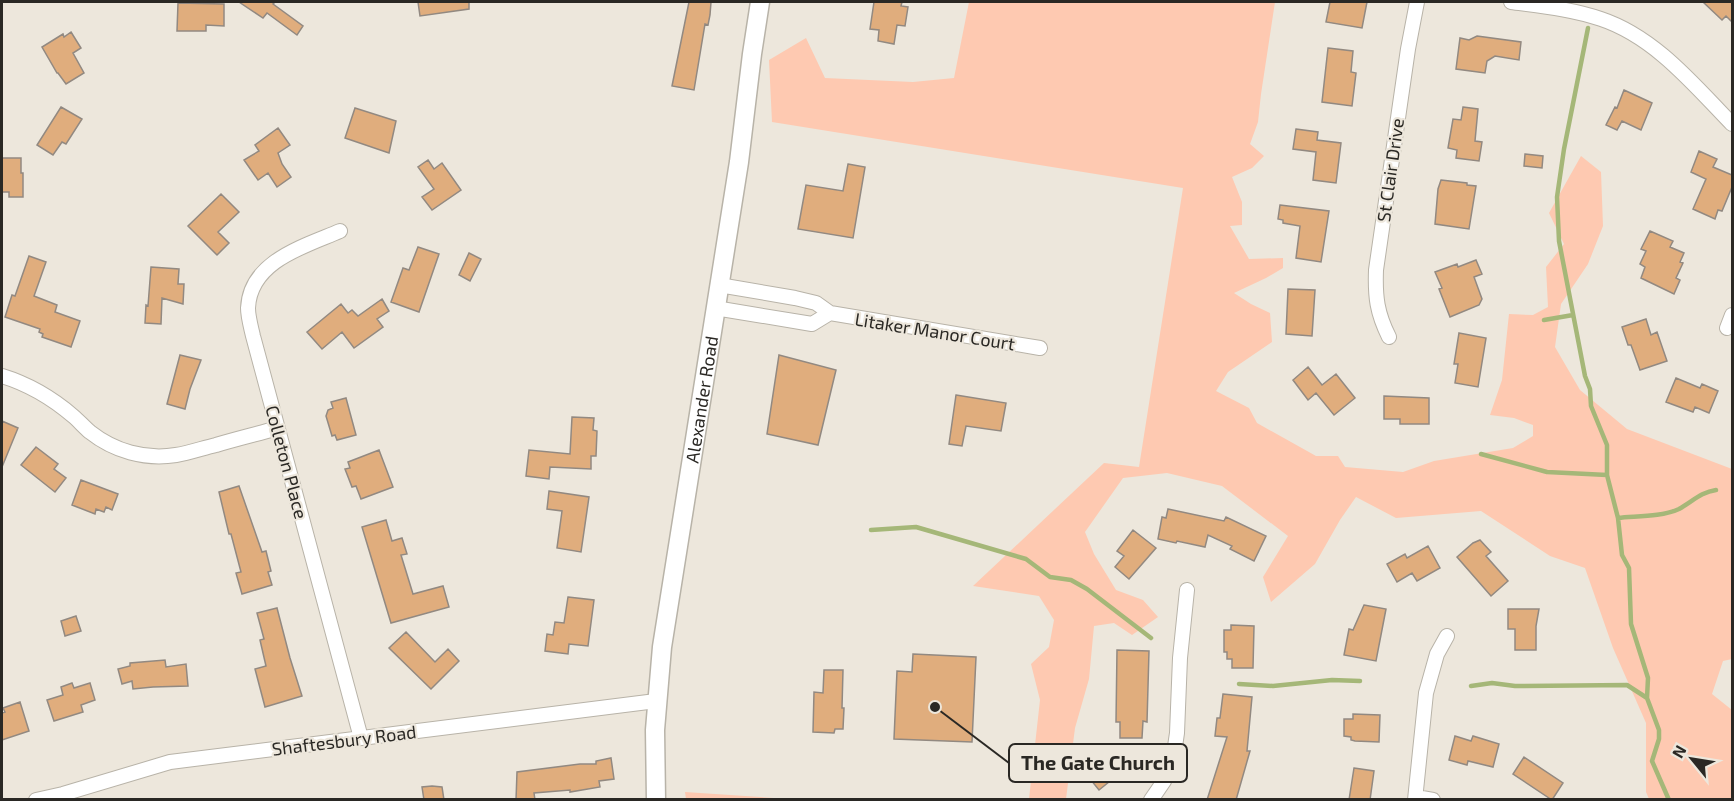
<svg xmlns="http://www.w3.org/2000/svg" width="1734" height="801" viewBox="0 0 1734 801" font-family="'Exo 2',sans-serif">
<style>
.green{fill:#fec9b1}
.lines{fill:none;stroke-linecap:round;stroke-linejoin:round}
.stream{stroke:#a5b778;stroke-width:4.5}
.building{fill:#e0ad7d;stroke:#928981;stroke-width:1.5}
.minor-casing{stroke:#b8b3a8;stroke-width:16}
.tertiary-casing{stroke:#b8b3a8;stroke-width:21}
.minor{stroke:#fff;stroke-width:14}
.tertiary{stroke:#fff;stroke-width:18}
.labels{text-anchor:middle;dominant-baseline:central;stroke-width:4.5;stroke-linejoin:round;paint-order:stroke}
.street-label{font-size:18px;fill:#2a2824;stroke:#ede7dc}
.leader{fill:none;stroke:#2a2824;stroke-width:2}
.callout-dot{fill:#2a2824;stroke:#ede7dc;stroke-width:2}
.callout{fill:#ede7dc;stroke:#2a2824;stroke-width:2}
.callout-label{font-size:20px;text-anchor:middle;font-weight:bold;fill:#2a2824}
</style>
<rect width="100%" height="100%" fill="#ede7dc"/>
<!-- green -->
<path class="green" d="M969,2h306l-14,92 -3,28 -8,22 14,12 -12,12 -20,9 10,25v23l-12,1 19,33 34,-1v10l-17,10 -32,15 17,11 19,9 2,29 -44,30 -12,19 33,17 8,15 59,33h22l7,11 58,5 31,-11 79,-13 20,-12v-11l-19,-7 -24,-3 12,-35 7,-66 24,1 15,-8 -2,-40 18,-23 -15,-31 32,-57 20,16 2,54 -15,38 -27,40 -6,43 25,43 47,39 105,40v190l-9,2 -11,33 20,16v89h-83l-3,-7v-69l-33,-75 -28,-80 -35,-12 -69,-45 -85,7 -40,-21 -16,23 -25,44 -44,38 -8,-25 25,-41 -66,-50 -55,-13 -44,5 -38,54 9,22 22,36 27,10 15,17 -26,18 -18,-12 -20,3 -5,53 -14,49 -9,71h-37l11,-99 -9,-36 18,-17 5,-27 -15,-24 -66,-10 131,-123 35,4 44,-279 -411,-66 -3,-62 37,-22 19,40 88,4 41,-4z
M685,792l104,7h-103z"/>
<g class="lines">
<!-- stream -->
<path class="stream" d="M1588,28l-24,121 -7,48 2,44 26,135 5,13 1,17 16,39v30l11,43 4,37 7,13 2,56 17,54 -1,20 12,32v9l-7,22 17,39
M1544,320l29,-5
M1481,454l66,18 60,3
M1618,518c19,-2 43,-1 61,-9 13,-7 22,-17 37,-19
M871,530l45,-3 110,32 24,18 21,3 16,9 64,49
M1239,684l34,2 59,-6 28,1
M1471,686l21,-3 23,3 112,-1 20,13"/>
</g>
<!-- building -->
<path class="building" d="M239,2h36l-2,2 30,22 -6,9 -30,-22 -4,5z
M418,2h51v7l-49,7z
M689,2h22l-1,13 -2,10 -3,-1 -11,66 -22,-4z
M874,2h28l-1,4 7,1 -3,19 -8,-1 -3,19 -16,-3 1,-11 -9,-1z
M1330,2h37l-5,26 -36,-6z
M1703,2h29v20l-6,-6 -4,4z
M178,3l46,1v22l-18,-1v6h-29z
M71,32l10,16 -8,5 11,20 -18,11 -8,-11h-1l-15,-26 21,-13 1,3z
M1477,36l44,6 -2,18 -24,-4 -8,5 -2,12 -29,-4 4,-31 9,2z
M1328,48l25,3 -2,21 5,1 -4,33 -30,-4z
M1624,90l28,13 -11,27 -19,-9 -5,9 -11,-5 9,-18 2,1z
M61,107l21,12 -16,25 -4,-2 -9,13 -16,-10z
M1463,107l15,2 -3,32 7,1 -3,19 -23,-3 1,-8 -9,-2 5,-29 8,1z
M355,108l41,13 -7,32 -44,-15z
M278,128l12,17 -12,8 4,11 9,13 -14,10 -9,-14 -10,7 -14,-20 15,-9 -4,-6z
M1296,129l22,3 -1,8 24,3 -5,40 -23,-3 3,-28 -23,-3z
M1699,151l18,8 -4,8 19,8v12l-10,24 -4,-1 -3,9 -22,-10 13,-30 -15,-7z
M1525,154l18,2 -1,12 -18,-2z
M2,158h19v15h2v24h-14v-5h-7z
M428,160l6,9 8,-6 19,27 -29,20 -10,-13 12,-8 -16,-22z
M848,164l17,3 -12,71 -55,-9 8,-44 37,6z
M1441,180l26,3v2l9,1 -7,43 -34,-5 3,-35z
M221,194l18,18 -21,20 11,11 -12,12 -29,-29z
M1280,205l49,6 -8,51 -25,-4 4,-32 -17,-3v-3l-5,-1z
M1650,231l23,10 -3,6 14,6 -4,9 3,1 -7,15 4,2 -6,14 -33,-16 4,-11 -5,-3 6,-13 -5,-2z
M418,247l21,7 -20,58 -28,-10 12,-34 6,2z
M469,253l12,6 -11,22 -11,-6z
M29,256l17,6 -12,34 23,9 -2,7 25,9 -9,26 -29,-10 1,-3 -4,-2 1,-3 -35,-12 7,-22 3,1z
M1476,260l6,14 -8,3 8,22 -3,6 -29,12 -11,-28 3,-1 -7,-16 22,-8 1,3z
M151,267l28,2 -1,15h6l-1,20 -21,-6 -1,26 -16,-1 1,-18 2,1z
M1288,289l27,1 -3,46 -26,-2z
M382,299l7,12 -12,8 6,8 -29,21 -12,-16 -20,17 -15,-17 34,-28 7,9 4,-3 6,6z
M1646,319l5,16 6,-3 10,29 -27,9 -9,-25h-3l-6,-18z
M1459,333l27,5 -8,49 -23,-4 3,-19h-4z
M180,355l21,5 -11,29 -5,20 -18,-5z
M779,355l57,15 -18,75 -51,-11z
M1308,367l14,18 14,-11 19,24 -21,17 -18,-22 -8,7 -15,-20z
M1676,378l24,10 2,-4 16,7 -9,22 -14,-6 -2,5 -27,-10z
M956,395l50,8 -5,28 -35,-5 -4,20 -13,-2z
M1384,396l45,2v26h-29v-5h-16z
M346,398l10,37 -19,5 -2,-5 -3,1 -6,-20 2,-6 5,-2 -2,-6z
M572,417l22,1 -1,12 4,1 -1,25h-5v13l-41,-2 -1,12 -23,-3 3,-26 41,4z
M2,421l16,7 -16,39z
M36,447l22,17 -4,5 12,9 -11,14 -34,-27z
M379,450l14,37 -32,12 -5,-13 -4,1 -7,-18 5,-1 -2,-6z
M81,480l37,14 -6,16 -6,-3 -2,5 -8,-3 -1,5 -23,-9z
M239,486l23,66 4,-1 5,20 -3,1 4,13 -30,9 -6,-21 5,-1 -10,-38h-2l-10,-42z
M549,491l40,6 -8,55 -24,-4 5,-37 -15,-2z
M1168,509l56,12 2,-4 40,19 -12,25 -24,-12 2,-3 -24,-11 -3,12 -28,-6 -1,2 -18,-4 4,-22 4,1z
M386,520l6,21 10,-3 5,16 -6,1 12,39 30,-8 6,21 -58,16 -29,-96z
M1133,530l23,18 -27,31 -14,-12 9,-11 -7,-5z
M1480,540l11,12 -5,4 22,25 -17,15 -34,-39 16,-14z
M1428,546l12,22 -23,13 -5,-8 -15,9 -10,-18 18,-10 2,4z
M568,597l26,3 -6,46 -19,-2 -1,10 -23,-3 2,-17 6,1 2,-13 9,1z
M1364,605l22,4 -10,52 -32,-6 5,-26 4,1z
M277,608l13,50 12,38 -37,11 -10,-38 11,-3 -6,-26 4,-1 -7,-26z
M1508,609h31l-3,17v24h-21v-21h-7z
M76,616l5,15 -16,5 -4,-15z
M1231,625l23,1 -1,42h-21v-9h-5v-7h-3v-22h7z
M406,632l29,30 13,-13 11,12 -28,28 -42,-41z
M1117,650l32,1 -2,71 -4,-1 -1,17h-22v-16h-4z
M913,654l63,3 -4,85 -78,-3 3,-68 15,1z
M165,660l1,7 20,-3 2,22 -35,1 -20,2 -1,-8 -10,3 -4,-15 12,-3v-3z
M824,670h19l-1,38h2l-1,21h-8l-1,4 -21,-1 1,-40 9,1z
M72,683l2,5 16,-5 5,17 -14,5 2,7 -29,9 -7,-21 16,-5 -2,-8z
M1223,694l29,3 -5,54h3l-14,49h-29l20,-63 -12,-1 2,-18h3z
M20,702l9,29 -27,9v-27l3,-1 -2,-4z
M1353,714l27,1 -1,27 -24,-1 -4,-1v-3l-7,-1v-17h9z
M1455,736l16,5 2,-5 26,8 -6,23 -25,-6 -1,4 -18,-5z
M1113,745l17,20 -31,25 -13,-16 4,-3 -3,-4 8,-6 -3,-4 12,-9 2,2z
M1524,757l39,26 -11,17 -39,-26z
M611,758l3,21 -15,2 1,6 -30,5v-2l-36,3 1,7h-19l1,-28 63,-8h16v-3z
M1354,768l20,3 -4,29h-21z
M432,786l10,1 2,13h-20l-2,-13z"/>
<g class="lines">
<!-- minor casing -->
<g class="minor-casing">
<path id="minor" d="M1511,2c30,4 61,7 90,17 54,18 93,66 131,105
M340,231c-35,15 -90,30 -92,77 0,9 3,19 5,28l108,402
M719,285l76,13 21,5 14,10 210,35
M715,308l97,16 18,-11
M1727,328l5,-13
M1389,337c-12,-24 -14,-40 -13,-67l32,-221 9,-47
M2,376c26,8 50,22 71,40 6,5 11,11 17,16 24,19 55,28 86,23 13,-2 27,-7 40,-10 20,-6 41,-11 62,-17
M1416,797l17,3
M36,800l27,-6 107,-32 486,-61
M1151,800l13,-19 9,-21 4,-27 3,-75 7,-68
M1415,800l11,-107 11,-39 10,-18"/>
</g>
<!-- tertiary casing -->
<g class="tertiary-casing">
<g id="tertiary">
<path id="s1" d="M656,800l-1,-70 7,-83 77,-485 13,-108 8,-52"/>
</g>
</g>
<!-- minor -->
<use href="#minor" class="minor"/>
<!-- tertiary -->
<use href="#tertiary" class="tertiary"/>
</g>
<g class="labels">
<!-- street labels -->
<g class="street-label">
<text transform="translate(1390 170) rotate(-82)">St Clair Drive</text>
<text transform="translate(935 331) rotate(9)">Litaker Manor Court</text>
<text stroke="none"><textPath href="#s1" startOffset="404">Alexander Road</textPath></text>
<text transform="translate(287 462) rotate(75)">Colleton Place</text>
<text transform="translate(344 740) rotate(-7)">Shaftesbury Road</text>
</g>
</g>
<!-- callouts -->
<path class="leader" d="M935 707L1009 763"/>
<circle class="callout-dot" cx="935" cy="707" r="6"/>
<rect class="callout" x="1009" y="744" width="178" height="38" rx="6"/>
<g class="callout-label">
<text x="1098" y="770">The Gate Church</text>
</g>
<!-- border -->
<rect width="1734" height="801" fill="none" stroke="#2a2824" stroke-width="6"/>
<!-- north arrow -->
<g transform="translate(1692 759) rotate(300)" stroke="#ede7dc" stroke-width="4.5" paint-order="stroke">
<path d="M0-4.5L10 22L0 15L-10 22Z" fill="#2a2824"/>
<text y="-9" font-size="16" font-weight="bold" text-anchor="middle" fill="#2a2824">N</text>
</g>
</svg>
